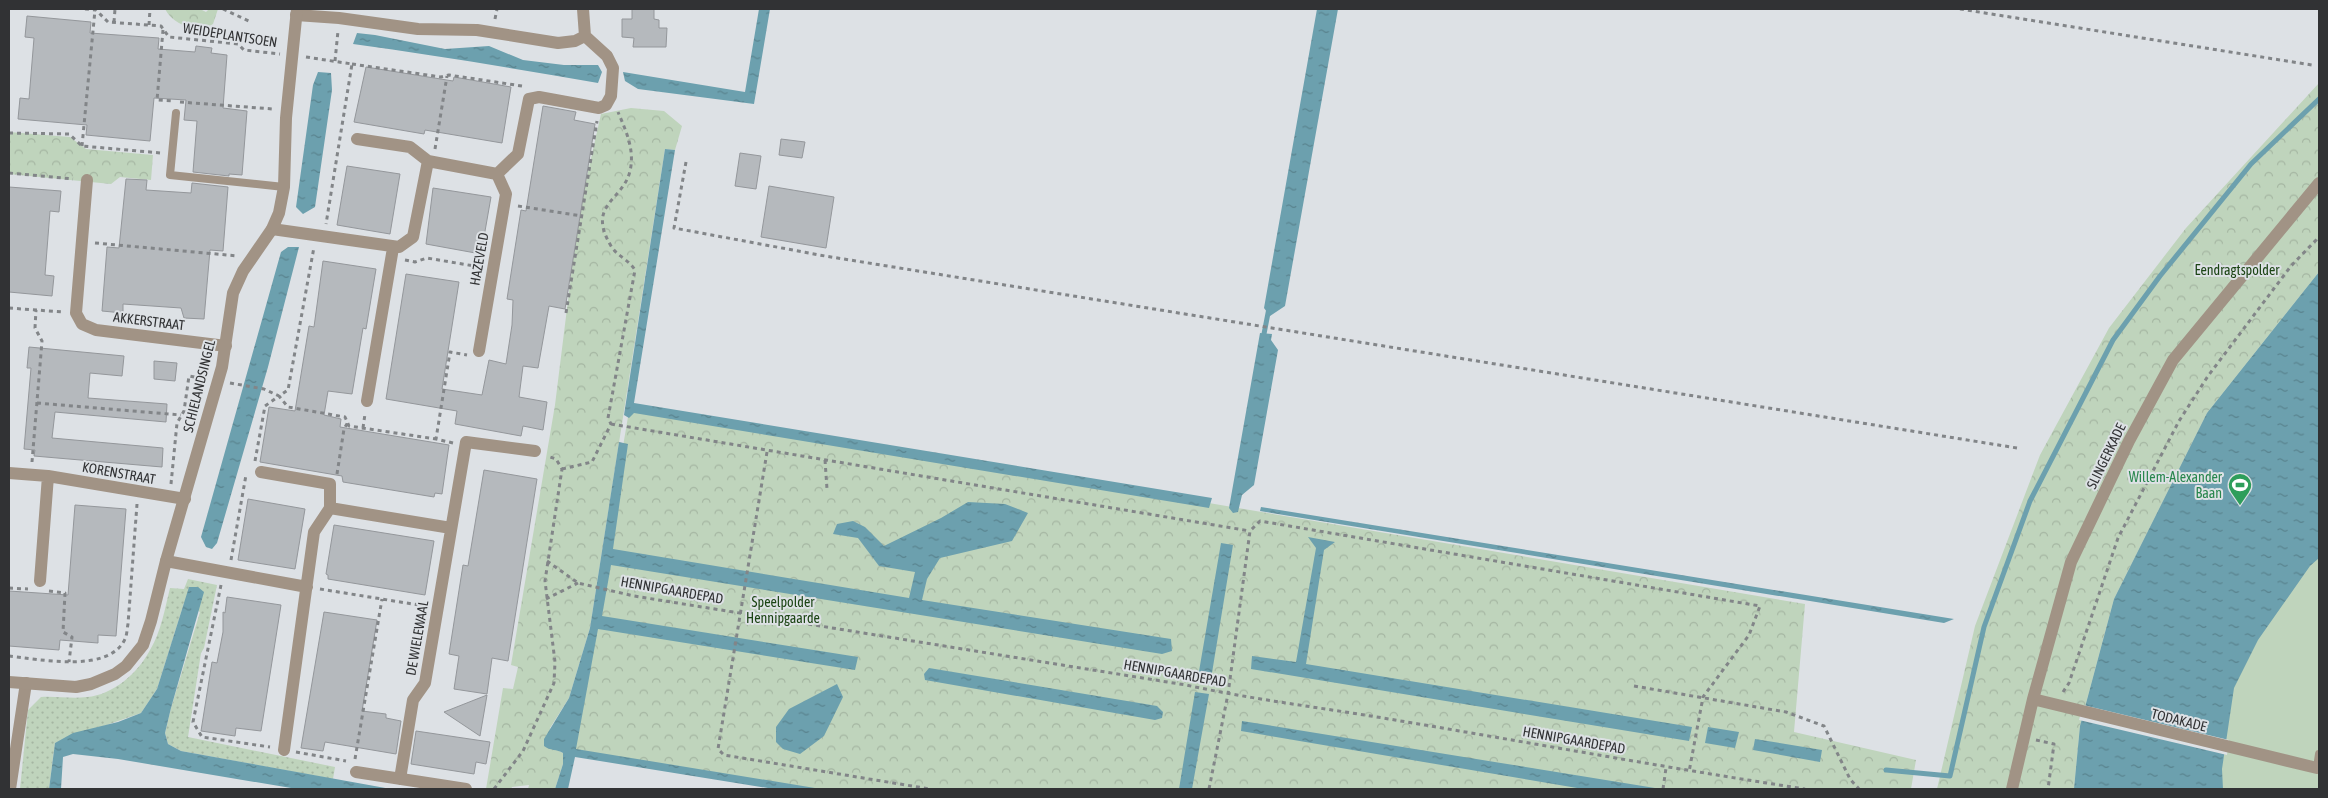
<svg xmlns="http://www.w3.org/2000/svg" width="2328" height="798" viewBox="0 0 2328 798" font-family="'Asap Condensed',sans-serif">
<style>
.grass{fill:url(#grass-dots)}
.park{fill:url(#park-crowns)}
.pitch{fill:#bfd4bc}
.water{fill:url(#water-ripples)}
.pier{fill:#dde1e5}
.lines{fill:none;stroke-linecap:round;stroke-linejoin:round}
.stream{stroke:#6ca0ae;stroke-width:5}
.building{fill:#b5b9bd;stroke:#94979b}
.path{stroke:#828588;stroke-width:3;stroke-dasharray:4 4;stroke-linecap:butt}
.service{stroke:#a19385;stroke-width:8}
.minor{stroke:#a19385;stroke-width:12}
.tertiary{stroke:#a19385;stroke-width:12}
.labels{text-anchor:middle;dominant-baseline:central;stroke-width:4;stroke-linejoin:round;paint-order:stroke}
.street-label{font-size:14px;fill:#313234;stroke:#dde1e5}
.park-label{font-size:14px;fill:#1b4414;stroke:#dde1e5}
.leisure-label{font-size:14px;fill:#27864d;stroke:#dde1e5;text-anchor:end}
</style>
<defs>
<pattern id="grass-dots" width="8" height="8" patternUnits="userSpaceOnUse" patternTransform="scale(1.25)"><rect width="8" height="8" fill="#bfd4bc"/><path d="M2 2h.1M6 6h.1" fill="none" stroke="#a5b6a2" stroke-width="1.8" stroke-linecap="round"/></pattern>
<pattern id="park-crowns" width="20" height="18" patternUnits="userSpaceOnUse" patternTransform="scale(1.25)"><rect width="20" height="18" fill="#bfd4bc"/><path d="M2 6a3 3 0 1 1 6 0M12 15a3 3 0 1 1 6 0" fill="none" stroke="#a5b6a2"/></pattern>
<pattern id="water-ripples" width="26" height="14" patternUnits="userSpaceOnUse" patternTransform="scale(1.25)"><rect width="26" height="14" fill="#6ca0ae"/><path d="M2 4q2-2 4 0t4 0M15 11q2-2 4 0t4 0" fill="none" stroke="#59838e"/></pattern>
</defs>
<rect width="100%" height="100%" fill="#dde1e5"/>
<!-- grass -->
<path class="grass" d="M188,579l29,6 -13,63 -3,5 -13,84 147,30 -2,12 -152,-28 -13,-7 -3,-11 6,-25 29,-96 -16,-9 -27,86 -16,24 -86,30 -6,46h-29l8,-79 13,-13c15,-1 31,2 46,0 26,-2 51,-24 63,-47 11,-18 15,-42 20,-62l14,1z"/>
<!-- park -->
<path class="park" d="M165,9h35l6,3 3,-3h9l-5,15c-16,10 -40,1 -48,-15z
M2319,83v189l-112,141 -93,186 -34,127 -6,63h-137l38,-163 65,-171 69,-127 77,-100z
M631,108l33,3 18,15 -7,24 -10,-1 -75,479 -21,70 -19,30 7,22 6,3v11l-8,25h-27l1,-4 -17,2 -1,2h-25l17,-101 10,1 5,-22 -7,-2 44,-260 24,-193 22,-98z
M9,132l61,5 16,12 67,6 -2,25 -31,-3 -9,7 -102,-10z
M630,405l1175,199 -11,128 122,28 -5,29h-1120l-220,-36z"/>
<!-- pitch -->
<path class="pitch" d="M2319,272v517h-245l6,-63 34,-127 93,-186z"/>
<!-- water -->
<path class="water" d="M759,9h11l-16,95 -116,-15 -13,-8 -2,-9 122,20z
M1317,9h21l-53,297 -15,10 -6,-8z
M357,33l18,2 70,14 44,-3 34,14 41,5h34l4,7 -4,11c-82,-14 -163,-28 -245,-39z
M318,72l13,1 1,17 -17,117 -12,7 -7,-7 17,-122z
M665,149l10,1 -41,253 578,95 -3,10 -575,-95 -5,5 -5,-3z
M288,247h11l-31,120 -51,176 -5,6 -6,-2 -5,-10 80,-285z
M2319,272v286l-9,8 -52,74 -24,48 -12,81 1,20h-149l6,-63 34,-127 93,-186z
M1260,333l12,1 -1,6 7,10 -24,135 -12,10 -4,17 -5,1 -4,-5z
M619,442l9,2 -15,105 296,49 6,-26 -36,-6 -21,-28 -25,-4 4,-10 16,-3 12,6 19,19 57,-28 27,-16 37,2 23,9 -16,28 -72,17 -13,21 -5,21 249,39 1,12 -10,3 -551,-89 -9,51 256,41 -3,13 -257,-41 -22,120 245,40h-47l-199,-32 -7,32h-13l8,-25v-11c-6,-4 -13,-2 -19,-7v-7l25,-41 21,-70z
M1261,507l693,112 -10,4 -684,-112z
M1308,537l27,5 -11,8 -18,114 386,63 -3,14 -438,-72 1,-13 44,6 20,-114z
M1221,543l12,2 -23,140 -13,-2z
M189,587h9l6,5 -33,116 -6,25 3,11 13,7 210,38h-94l-179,-30 -45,-5 -10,3 -2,32h-12l6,-46 18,-10 45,-11 23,-9 16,-24z
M929,668l228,38 6,6 -1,6 -7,2 -230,-40 -1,-6z
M837,684l6,13 -19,39 -24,18 -17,-5 -7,-7v-15l13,-18z
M1195,692l14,2 -17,95h-13z
M1242,721l413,67v1h-72l-342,-58z
M1708,727l31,5 -4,16 -30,-5z
M1755,739l67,11 -2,12 -67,-12z"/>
<!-- pier -->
<path class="pier" d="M2083,705l146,35 -2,15 -148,-35z"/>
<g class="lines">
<!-- stream -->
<path class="stream" d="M1263,339l6,-31
M1886,770l64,6 34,-149 46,-126 83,-161 47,-64 91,-112 68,-65"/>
</g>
<!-- building -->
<path class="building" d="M632,9h22v10l5,1v8h8l-1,19h-33l1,-9 -12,-1v-18h10z
M27,16l64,6 -1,11 69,5 -1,11 37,3 1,-6 16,2 -1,5 16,2 -4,53 24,3 -5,64 -13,-1v2l-36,-4 4,-51 -13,-1 2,-20 -32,-2 -4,43 -64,-6 1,-10 -69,-6 2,-21 9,1 5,-61 -9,-1z
M366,67l87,14 1,-4 57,10 -9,56 -77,-13 -1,4 -70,-12z
M543,106l33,6 -2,8 21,4 -30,185 -16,-3 -11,62 -15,-2 -4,31 28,5 -4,28 -20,-4 -2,10 -66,-12 2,-13 -71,-12 20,-125 53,8 -17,107 40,6 7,-35 17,4 6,-39 1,-25 -6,-1 14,-89 5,1z
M781,139l24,3 -3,16 -23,-3z
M740,153l21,3 -5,33 -21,-3z
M347,166l53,8 -10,60 -53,-9z
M126,179l21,1 -1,10 45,3 1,-10 36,4 -5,64 -13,-1 -6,69 -20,-1 -3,-10 -58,-4v9l-21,-2 5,-64 12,1z
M769,186l65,11 -8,51 -65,-11z
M9,187l52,4 -2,21 -9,-1 -5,64 9,1 -2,20 -43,-4z
M433,188l58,9 -10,57 -55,-10z
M323,261l53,8 -10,60 -3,-1 -11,66 -24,-3 -4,24 17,4 -1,8 109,18 -7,49 -7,-1 -1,4 -91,-15 -1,-6 -82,-14 9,-55 26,4 14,-85 5,1z
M29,347l95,9 -2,20 -32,-3 -2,25 79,6 -1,18 -111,-10 -3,26 111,10 -1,19 -128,-11 1,-6 -11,-1 7,-81h-4z
M154,361l23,2 -2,18 -21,-2z
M484,470l53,9 -29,182 -16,-3 -5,36 -33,-5 5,-33 -10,-2 14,-89 5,1z
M248,499l57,10 -10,60 -57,-9z
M75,505l51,4 -10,127 -18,-1v8l-38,-3 -1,10 -50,-4v-55l59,4z
M334,525l100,16 -9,54 -97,-16v-4l-2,-1z
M227,597l54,8 -20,126 -25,-3 -1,8 -34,-5 11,-69 5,1 6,-31v-20l2,1z
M324,612l53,8 -15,91 24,3v4l15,3 -5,33 -71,-12 -2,9 -22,-3z
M487,695l-7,41 -36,-24z
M416,731l74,11 -4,22 -10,-2 -2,12 -63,-10z"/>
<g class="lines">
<!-- path -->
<path class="path" d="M85,9l11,1 12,12 53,4 8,11 69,7 6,6 36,4
M223,9l28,13
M1960,9l352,56
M495,19l2,-10
M114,22l1,-13
M149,25l1,-16
M163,30l-6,70 16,1
M306,57l46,7 -26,160
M335,61l3,-30
M352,64l89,13 8,-2 73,11
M180,102l93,7
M9,133l60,1 13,12 79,7
M82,146l13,-136
M435,149l12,-73
M686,162l-12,66 151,28 1192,192
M9,173l64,6
M518,206l64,10
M95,243l143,13
M405,260l10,2 12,-4 53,9
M9,308l54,4
M566,313l31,-192
M230,383l34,6 15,7 9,-6 26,-143
M37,403l144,12
M611,424l639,107
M363,428l2,-14
M453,443l-17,-4 14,-87 17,3
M767,452l-49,297 6,6 206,34
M825,460l2,29
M255,461l10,-55 14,-10 9,11 57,10 4,9 87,13
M32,462l10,-121 -7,-13 1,-18
M562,469l30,-7 19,-38 -3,-6 27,-148c-6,-10 -18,-14 -24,-24 -25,-42 12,-45 19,-75 5,-21 -4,-40 -12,-59
M337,474l7,-45 4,-7
M171,484l6,-61 7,-12 5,-35 15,3
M231,560l15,-85
M547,561l31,22 56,13 552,89c69,15 139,23 209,35 137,23 273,48 410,69
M221,585l-28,137 9,15 68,10
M9,588l19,1
M320,589l105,17
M49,591l16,2 -2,39 9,5 -3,25
M546,599l32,-16
M9,656c30,3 100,18 116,-17 2,-4 2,-10 3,-15l9,-120
M1634,686l152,26 38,14 26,53 9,10
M2063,692l6,-9 49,-145 61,-117 29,-45 83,-110 28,-29
M2036,740l18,4 -6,45
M296,752l50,9
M355,759l27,-160
M494,789l29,-38 31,-68 1,-21 -10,-81 17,-112 -6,-10 -9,-3
M1209,789l19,-95 22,-163 10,-10 500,85 -11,29 -46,62 -14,75
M1663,789l3,-21"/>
<!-- service -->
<path class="service" d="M176,113l-6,62 114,12
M2319,754l-2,14h2"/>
<!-- minor -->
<path class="minor" d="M296,15l43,3 79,11 59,1 81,13 17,-2 10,-5
M357,139l53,8 18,14 69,13
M87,180l-11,133 6,11 14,6 130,16
M272,229l127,18 14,-10 15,-76
M479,351l27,-157 -9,-20 21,-20 11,-55 10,-2 60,11 7,-3 5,-9 2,-28 -6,-12 -22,-20 -2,-27
M367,401l26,-153
M261,472l69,12v24
M9,473l39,3 137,23
M166,561l141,26
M40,581l8,-105
M2033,699l284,69
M284,750l30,-218 16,-24 121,20
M356,772l110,17
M400,779l13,-79 12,-17 41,-241 69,9
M10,789l16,-106
M2012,789l21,-90 38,-137 58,-121 44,-81 146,-177"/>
<!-- tertiary -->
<path class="tertiary" d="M9,682l67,5 15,-3 24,-10 11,-8 17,-21 8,-24 15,-60 56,-194 11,-74 10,-22 29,-42 7,-16 5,-26 2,-69 11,-109"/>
</g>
<!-- icons -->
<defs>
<g id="stadium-pin" transform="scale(1.25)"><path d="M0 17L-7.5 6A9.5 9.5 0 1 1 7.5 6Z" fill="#2e9e5b" stroke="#dde1e5"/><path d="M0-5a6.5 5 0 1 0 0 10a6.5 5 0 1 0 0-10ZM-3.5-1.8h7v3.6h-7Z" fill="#fff"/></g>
</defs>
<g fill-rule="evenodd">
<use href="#stadium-pin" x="2240" y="485"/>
</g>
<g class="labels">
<!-- street labels -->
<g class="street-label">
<text transform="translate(230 35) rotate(9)">WEIDEPLANTSOEN</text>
<text transform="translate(479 259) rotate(-80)">HAZEVELD</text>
<text transform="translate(149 321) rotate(7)">AKKERSTRAAT</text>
<text transform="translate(199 386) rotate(-76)">SCHIELANDSINGEL</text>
<text transform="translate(2106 456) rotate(-64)">SLINGERKADE</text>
<text transform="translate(119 473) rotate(10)">KORENSTRAAT</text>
<text transform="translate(672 590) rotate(10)">HENNIPGAARDEPAD</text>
<text transform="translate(417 638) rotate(-80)">DE WIELEWAAL</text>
<text transform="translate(1175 673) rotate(10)">HENNIPGAARDEPAD</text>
<text transform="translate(2179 720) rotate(14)">TODAKADE</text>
<text transform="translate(1574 740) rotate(10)">HENNIPGAARDEPAD</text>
</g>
<!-- park labels -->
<g class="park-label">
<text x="2237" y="270">Eendragtspolder</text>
<text x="783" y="602">Speelpolder<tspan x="783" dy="16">Hennipgaarde</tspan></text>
</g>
<!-- leisure labels -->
<g class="leisure-label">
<text x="2222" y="477">Willem-Alexander<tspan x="2222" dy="16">Baan</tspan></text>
</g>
</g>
<!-- border -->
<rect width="2328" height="798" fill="none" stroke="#313234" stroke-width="20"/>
</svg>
